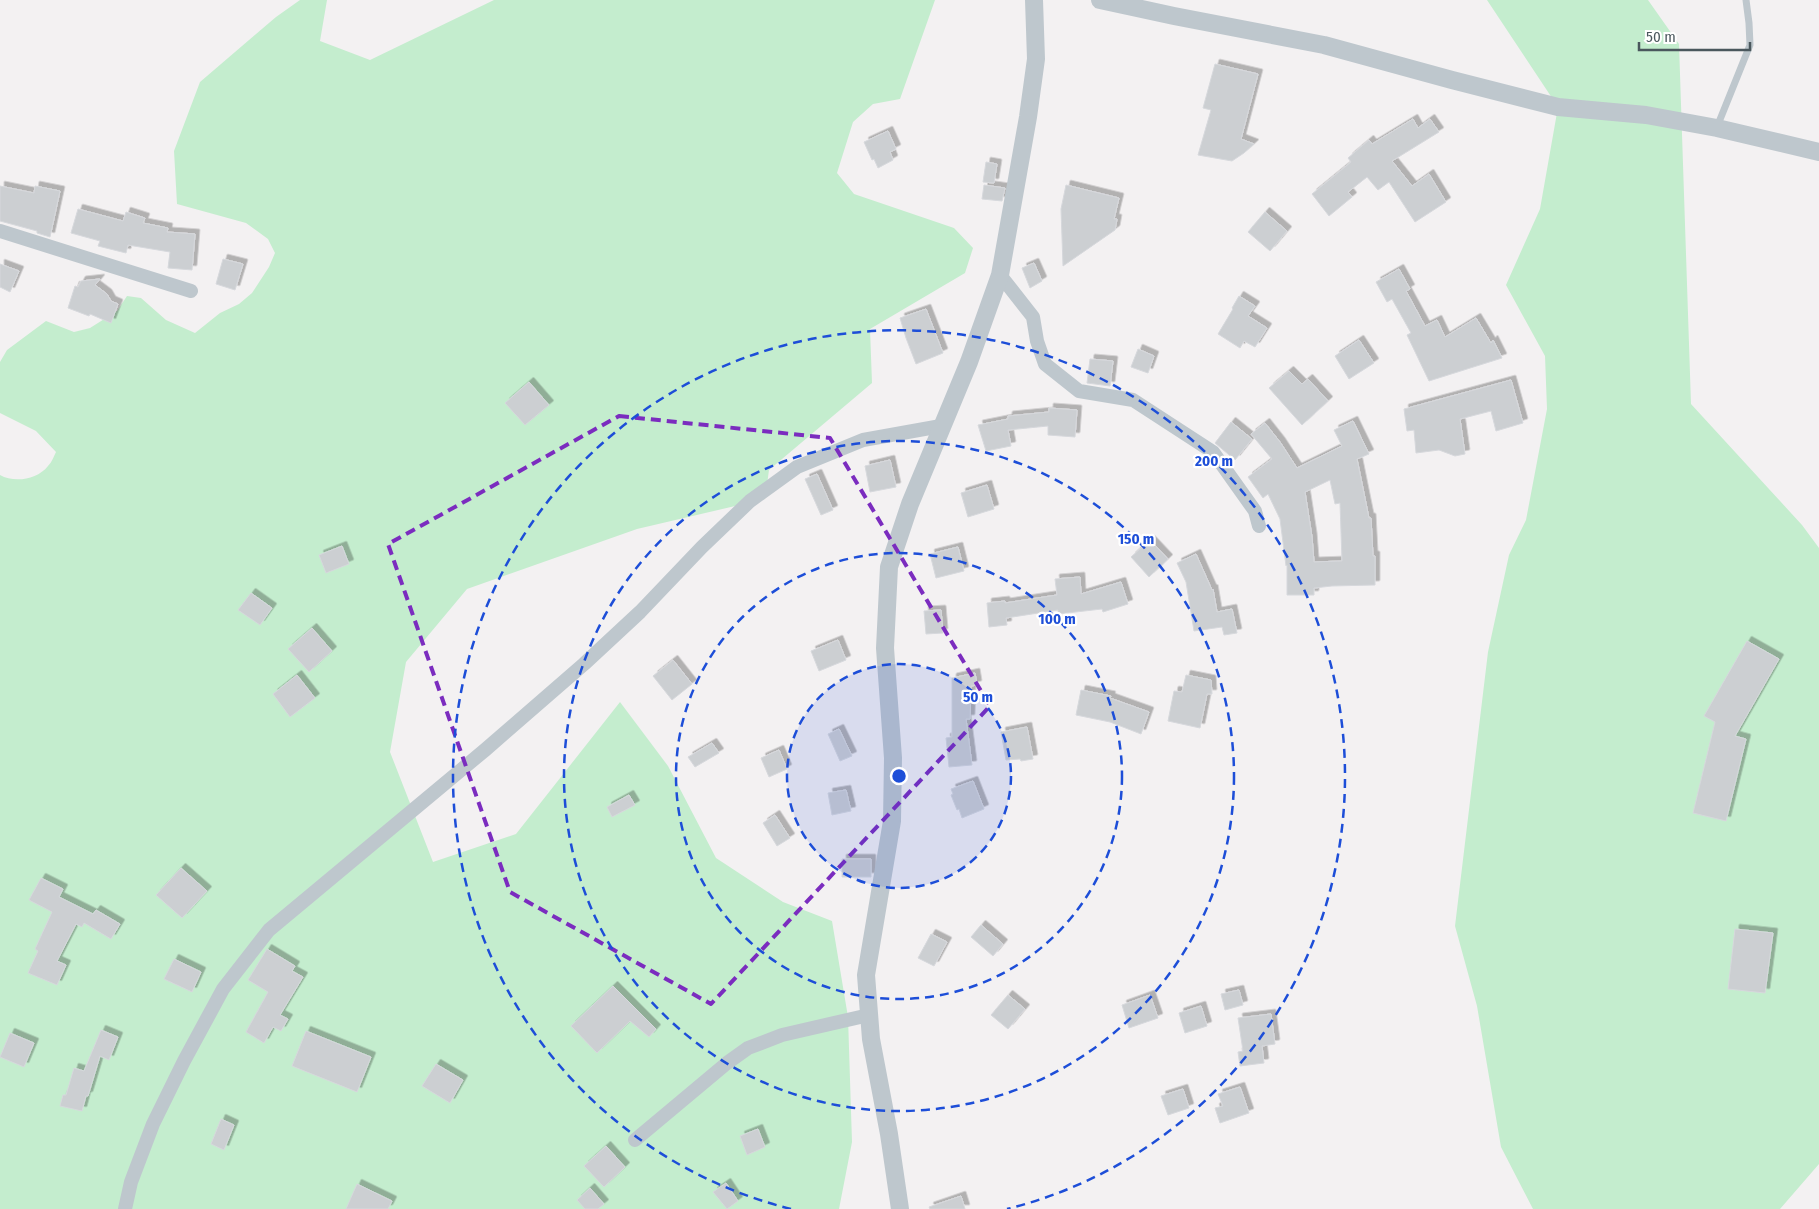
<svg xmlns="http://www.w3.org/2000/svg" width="1819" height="1209" viewBox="0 0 1819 1209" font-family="'Fira Sans Condensed',sans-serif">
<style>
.green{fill:#c4edce}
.building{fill:#cccfd2;stroke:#d6d8dc;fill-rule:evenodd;filter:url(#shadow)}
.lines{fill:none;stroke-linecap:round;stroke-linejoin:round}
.service{stroke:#bec7cd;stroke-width:7}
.minor{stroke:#bec7cd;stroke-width:14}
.tertiary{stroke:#bec7cd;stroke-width:18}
.marked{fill:none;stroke:#7b2cbf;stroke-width:4;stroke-dasharray:10 6;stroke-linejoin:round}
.ring{fill:none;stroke:#1d4ed8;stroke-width:2.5;stroke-dasharray:9 6}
.centre{fill:#1d4ed8;stroke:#fff;stroke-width:2.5}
.ring-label{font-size:15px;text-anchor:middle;font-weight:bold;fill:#1d4ed8;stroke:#fff;stroke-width:4.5;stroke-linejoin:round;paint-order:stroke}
</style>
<defs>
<filter id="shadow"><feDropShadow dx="4.5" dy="-4.5" stdDeviation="0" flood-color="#0004"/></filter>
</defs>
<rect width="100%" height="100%" fill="#f3f1f2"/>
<!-- green -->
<path class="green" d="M300,0h27l-7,41 50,19 124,-60h441l-35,99 -27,5 -20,18 -16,51 17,21 100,34 19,20 -8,25 -95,56 2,54 -103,87 -4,29 -128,30 -170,60 -61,73 -16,90 43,110 83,-28 104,-132 48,64 48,92 67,44 49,19 16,96 4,125 -13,67h-839v-734c14,8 37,5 48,-9 4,-4 6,-10 8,-14l-20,-21 -36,-18v-51l7,-12 39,-29 28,11 16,-4 27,-17 10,-15 14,2 25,22 29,13 25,-20 19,-9 13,-11 17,-26 6,-14 -7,-14 -22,-16 -69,-19 -3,-53 26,-69 76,-65z
M1487,0h161l31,44 12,360 111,121 17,23v616l-39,45h-247l-32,-62 -24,-141 -22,-80 33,-274 21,-97 17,-35 21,-111 -2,-53 -39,-71 34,-76 18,-102z"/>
<!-- building -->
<path class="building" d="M1215,64l43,10 -17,65 13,5 -10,9 -12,8 -34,-6 13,-45 -8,-2z
M1413,119l5,9 12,-9 9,13 -47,29 20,25 17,-12 17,28 -31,20 -26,-40 -11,8 -11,-13 -19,15 4,5 -23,19 -17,-22 39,-32 -3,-4 21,-18 3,4z
M888,131l8,18 -6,3 3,8 -15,8 -4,-9 -2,1 -8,-18z
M986,162l11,2 -3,19 -11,-1z
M984,185l21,3 -3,13 -20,-2z
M1066,185l53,13 -5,21h3l-2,11 -52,36 -2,-57z
M0,186l34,7 1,-7 25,5 -10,46 -13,-4v-2l-37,-10z
M78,209l45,12 3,-9 19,6 -2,5 25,5 -1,4 28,2 -3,36 -24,-2 2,-16 -42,-7 -2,8 -28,-7 2,-5 -29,-8z
M1265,212l22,19 -17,20 -22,-19z
M223,259l20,5 -8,26 -19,-6z
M1034,263l8,18 -12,7 -8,-20z
M0,264l19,7 -9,21 -10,-5z
M1399,269l11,20 -4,2 19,35 12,-6 8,17 31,-19 15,25 2,-3 9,18 -73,23 -22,-46 4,-2 -19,-34 -5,3 -11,-20z
M100,279l-5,6 12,9 4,7 7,3 -7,19 -21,-9 -1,2 -21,-8 7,-22 3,1 3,-6z
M1239,296l16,10 -7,10 19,12 -12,19 -11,-6 -4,7 -22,-14 15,-25 -1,-1z
M926,309l17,44 -27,11 -10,-26 -6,-20z
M1359,340l15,23 -25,16 -14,-23z
M1138,349l16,7 -6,17 -17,-6z
M1090,359l23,2 -3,25 -23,-3z
M1289,371l13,13 6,-5 20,22 -26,24 -33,-37z
M1511,380l12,43 -27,8 -5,-20 -31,8 5,35 -10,2 -16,-6 -23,3 -2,-23 -7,1 -3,-22z
M529,382l20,23 -24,20 -20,-22z
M1049,408l28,2 -2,27 -27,-2v-9l-40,4 3,16 -25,5 -8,-26 30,-6v-3l41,-4z
M1353,421l16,33 -12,5 12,59h2l2,38h2v29l-43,1 -18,2v7h-27v-30l-1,1 -6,-47 -12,-25 -5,4 -15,-21 24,-18 -21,-25 14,-11 15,19 17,26 45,-22 -8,-16zM1330,480l5,24 5,-1 2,58 -28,1 -2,-25 -7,-45z
M1231,422l21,17 -17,21 -20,-17z
M890,460l6,27 -26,5 -5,-26z
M817,474l16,36 -12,5 -16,-36z
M987,485l7,24 -26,8 -7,-24z
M1150,540l18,19 -19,18 -18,-20z
M342,546l7,18 -23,9 -7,-18z
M958,547l6,24 -28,7 -6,-24z
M1196,554l16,36 1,-1 4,23 15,-3 5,24 -13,2 -2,-8 -28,4 -8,-49 -9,-19z
M1080,577l1,17 40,-12 7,22 -25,8 -1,-3 -44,5v-4l-52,8 1,7 -18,2 -2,-24 18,-2v2l52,-8 -2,-16z
M251,593l21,15 -12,17 -22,-15z
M941,610l2,23 -17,1 -2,-23z
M312,628l20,23 -23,21 -21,-23z
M838,640l8,20 -27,11 -8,-20z
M1747,641l32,18 -44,77 11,3 -20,82 -33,-8 22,-91 -11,-6z
M673,660l19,24 -20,16 -19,-24z
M975,673l2,12 -6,1 -1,33h-4l6,46 -23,2 -3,-29 6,-1v-59z
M297,675l18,23 -25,19 -17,-23z
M1186,675l25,5 1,14h-5l-7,34 -32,-7 6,-30 8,1z
M1081,690l30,6 -1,2 39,14 -8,22 -31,-12 -34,-7z
M1027,727l6,32 -12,2 -1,-2 -14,1 -5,-28z
M839,729l13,27 -12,5 -12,-27z
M712,743l7,10 -24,14 -7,-10z
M779,750l8,19 -18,8 -8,-19z
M973,781l11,28 -22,9 -3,-9 -2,1 -6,-15 2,-1 -2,-5z
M846,790l5,21 -19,4 -4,-22z
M629,795l6,10 -23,12 -5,-10z
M775,815l15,23 -13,8 -14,-23z
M842,859h29v18h-29z
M181,868l26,23 -25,27 -26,-23z
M41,878l22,11 -4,8 34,17 3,-4 24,14 -9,15 -27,-16 -2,4 -6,-3 -19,37 9,4 -9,20 -29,-12 10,-22 -3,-2 17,-37 -23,-12z
M981,925l22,19 -10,12 -22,-19z
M1735,929l38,4 -8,60 -37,-4z
M931,934l16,8 -13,24 -16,-8z
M267,949l28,17 -3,5 11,6 -23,38 8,4 -7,12 -8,-4 -9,16 -18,-11 22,-40 -20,-12z
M174,959l27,13 -9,20 -28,-13z
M613,986l43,43 -7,8 -19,-16 -33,32 -26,-27z
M1239,990l4,15 -18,5 -4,-16z
M1008,995l17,14 -17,20 -17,-14z
M1150,995l8,23 -29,10 -7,-23z
M1201,1006l6,20 -22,7 -6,-20z
M1271,1014l4,30 -13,2 2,17 -24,3 -2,-14 5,-1 -5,-33z
M101,1030l17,7 -9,23 -9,-4 -12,40h-2l-4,15 -22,-5 3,-11h3l8,-27 10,3z
M306,1031l65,26 -14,35 -65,-26z
M10,1033l24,10 -10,24 -24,-10z
M436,1064l27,16 -13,23 -28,-17z
M1240,1087l9,26 -29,10 -5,-15 8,-2 -5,-12z
M1183,1089l6,19 -21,7 -7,-19z
M221,1119l13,6 -10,25 -13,-6z
M758,1129l7,18 -18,8 -7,-19z
M606,1146l19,21 -21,20 -20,-21z
M726,1183l12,18 -11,8 -14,-17z
M357,1184l35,17 -4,8h-42z
M590,1188l14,16 -6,5h-13l-8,-9z
M961,1196l4,13h-35l-1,-2z"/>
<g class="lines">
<!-- service -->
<path class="service" d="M1717,127l33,-82 -1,-22 -3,-23"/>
<!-- minor -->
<path class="minor" d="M0,231l191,60
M1000,275l33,42 4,24 8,23 34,27 54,9 80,52 42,59 4,15
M635,1140l92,-77 21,-15 34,-13 87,-20
M125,1209l6,-27 22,-58 31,-63 39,-72 46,-59 216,-180 99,-86 56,-52 62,-65 48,-46 47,-34 66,-27 78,-14"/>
<!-- tertiary -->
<path class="tertiary" d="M1100,0l74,16 150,29 128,35 106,27 88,8 71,13 102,24
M900,1209l-11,-75 -18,-95 -5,-64 26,-154 1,-63 -8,-110 4,-81 21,-63 59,-142 31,-87 28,-158 8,-58 -2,-59"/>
</g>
<!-- marked area -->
<path class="marked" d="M619,416l211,22 160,268 -279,298 -201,-112 -122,-348z"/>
<!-- distance rings -->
<circle cx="899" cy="776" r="112" fill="#1d4ed8" fill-opacity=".12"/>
<g class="ring">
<circle cx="899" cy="776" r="112"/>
<circle cx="899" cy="776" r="223"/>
<circle cx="899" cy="776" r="335"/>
<path d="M791 1209A446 446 0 1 1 1007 1209"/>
</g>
<circle cx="899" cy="776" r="8" class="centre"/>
<g class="ring-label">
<text x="1214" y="466">200 m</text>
<text x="1136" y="544">150 m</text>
<text x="1057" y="624">100 m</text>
<text x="978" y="702">50 m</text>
</g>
<!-- scale -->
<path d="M1639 42v8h111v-8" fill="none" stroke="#4a575d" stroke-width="2.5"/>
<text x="1646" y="42" font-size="15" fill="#4a575d" stroke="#ffffff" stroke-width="4" paint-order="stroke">50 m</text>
</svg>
